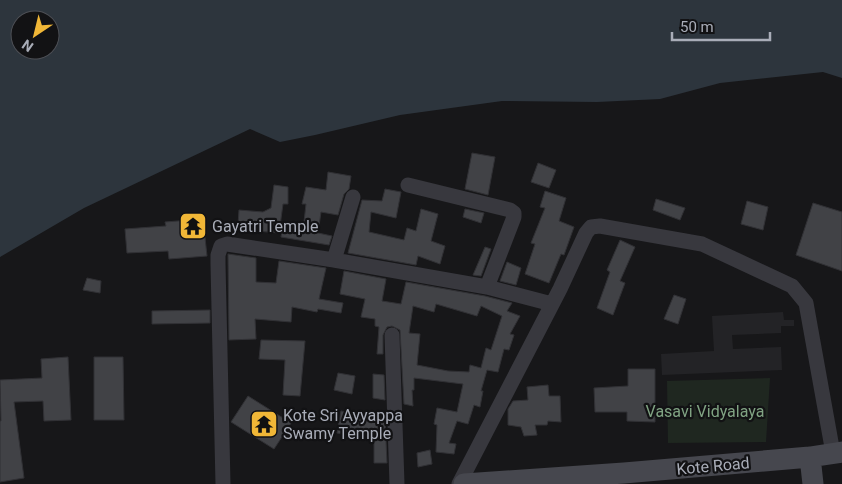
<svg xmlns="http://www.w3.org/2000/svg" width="842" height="484" viewBox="0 0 842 484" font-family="Roboto,sans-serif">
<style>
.built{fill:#232326}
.green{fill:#1f2720}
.water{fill:#2d353d;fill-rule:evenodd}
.building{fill:#414246;stroke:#313135;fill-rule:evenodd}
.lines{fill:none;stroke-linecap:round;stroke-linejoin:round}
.street{stroke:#38383e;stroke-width:15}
.secondary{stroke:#46474e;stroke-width:21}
.labels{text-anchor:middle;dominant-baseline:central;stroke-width:4.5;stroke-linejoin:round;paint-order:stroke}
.poi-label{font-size:16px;fill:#a9adb8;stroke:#121214;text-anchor:start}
.park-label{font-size:16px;fill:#80a383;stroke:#121214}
.street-label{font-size:16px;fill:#a9adb8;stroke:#121214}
</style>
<rect width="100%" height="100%" fill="#171719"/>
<!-- built -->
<path class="built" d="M783,312l1,8h10v6h-13v7l-49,2 1,14 48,-2 1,23 -120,5 -1,-21 53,-3 -2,-35z"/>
<!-- green -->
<path class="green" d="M770,378l-4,64 -98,1 -1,-62z"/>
<!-- water -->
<path class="water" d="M0,0h842v78l-19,-6 -103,11 -60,16 -63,3 -95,-1 -102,14 -85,20 -35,7 -30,-13 -166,79 -84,49zM20,20h30v30h-30z"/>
<!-- building -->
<path class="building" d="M472,153l23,4 -7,38 -23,-6z
M538,163l18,7 -7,18 -18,-6z
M328,172l23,4 -2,13 -5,5 -6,21 -17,-3 -3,21 14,3 -3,9 -48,-8 2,-10 20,4 3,-27h-4l4,-17 20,3z
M274,185l14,2v17h-5l-4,29 -22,-2v-3l-19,-3 1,-15 24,2 8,-4z
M385,189l16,3 -5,26 -25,-6 -2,20 35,8 3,-12 9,3 5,-22 17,5 -7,27 14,5 -5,18 -22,-8 -2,9 -68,-12 14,-53 20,1z
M545,191l21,7 -7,23 15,6 -10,28 -3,-1 -12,29 -24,-9 10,-30 -4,-1 14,-35 -5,-1z
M656,199l29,9 -5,12 -27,-10z
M747,201l21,6 -5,23 -22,-6z
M813,203l29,9v59l-46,-16z
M465,209l19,4 -3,10 -18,-6z
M203,219l4,37 -38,3 -1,-8 -41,2 -2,-24 41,-3 -1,-4z
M620,240l15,7 -15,34 5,2 -12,32 -16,-7 13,-36 -3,-2z
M485,247l6,2 -10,27 -8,-1z
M228,254l28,4v24l20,1 3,-22 47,7 -7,31 24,4 -2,10 -23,-4 -1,3 -25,-5 -1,15 -36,-3 1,20 -27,1z
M507,262l14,6 -5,17 -16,-4z
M344,271l42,8 -4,22 19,3 5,-22 79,14 27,7 -5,8 13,5 -10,18 4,1 -5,15 -5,-1 -6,23 -11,-2 -6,21h2l-3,16 -6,-2 -6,19 -11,-3 -8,22 7,1 -2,10 -18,-2 1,-27 -3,-1 3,-16 20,4 6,-28 -49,-6v12h-2l1,16 -9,-2 -4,-74 -8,-4 -5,1 -4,8v19h-6l2,-27 -4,-1v-7l-14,-2 4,-18 -25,-5zM436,304l41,12 4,-10 21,10 -11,34 -5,-2 -5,20 -11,-3 -1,7 -21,-1 -31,-6 3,-31 -11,-1 4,-27 21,6z
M87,278l14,3 -1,12 -17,-3z
M674,295l12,4 -8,25 -14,-5z
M210,310v13l-58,1v-13z
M261,340l44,1 -5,55 -17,-1 2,-35 -26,-1z
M68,357l3,63 -27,1 -1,-20 -29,1 10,76 -24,4v-61h1l-1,-41 42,-2 -1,-19z
M94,357h29l1,63h-30z
M628,369h27v53l-28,-1v-9h-32l-1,-24 34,-2z
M338,373l17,3 -3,18 -18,-4z
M373,374l11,1 1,25 -12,-2z
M548,385l1,11h11l1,26 -13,-1 -1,4h-12l2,10 -13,1 -3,-9 -13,-2v-16l5,-8 15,-1 -1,-13z
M248,396l43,27 -17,26 -43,-27z
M341,411l44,9 2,43h-13v-23l-37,-7z
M430,450l2,14 -14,3 -1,-14z"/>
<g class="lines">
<!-- street -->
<path class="street" d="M408,185l102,25 4,3v4l-27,70
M334,260l19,-63
M392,335l5,149
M223,484l-5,-220v-9l3,-9 6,-2 107,16 153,27 65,17
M459,484l101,-195 26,-56 5,-6 9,-1 102,18 90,42 14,17 27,150"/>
<!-- secondary -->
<path class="secondary" d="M810,457l3,27
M464,484l160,-11 186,-16 32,-5"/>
</g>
<!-- icons -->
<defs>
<g id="temple-square" transform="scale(1.4375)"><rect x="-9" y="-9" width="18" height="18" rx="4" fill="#f1b737" stroke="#121214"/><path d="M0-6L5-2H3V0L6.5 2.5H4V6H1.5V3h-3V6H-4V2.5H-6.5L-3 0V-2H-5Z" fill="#111"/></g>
</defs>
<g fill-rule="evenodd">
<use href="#temple-square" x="193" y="226"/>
<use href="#temple-square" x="264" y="424"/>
</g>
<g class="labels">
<!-- poi labels -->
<g class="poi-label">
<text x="212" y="226">Gayatri Temple</text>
<text x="283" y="415">Kote Sri Ayyappa<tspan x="283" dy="18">Swamy Temple</tspan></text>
</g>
<!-- park labels -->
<g class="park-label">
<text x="705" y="411">Vasavi Vidyalaya</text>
</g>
<!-- street labels -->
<g class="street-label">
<text transform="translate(713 466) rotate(-5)">Kote Road</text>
</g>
</g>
<!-- north arrow -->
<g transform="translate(35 35) rotate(215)"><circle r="24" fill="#121214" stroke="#4e5056"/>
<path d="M0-4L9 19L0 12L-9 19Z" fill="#f1b737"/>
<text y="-8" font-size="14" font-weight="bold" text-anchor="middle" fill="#a9adb8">N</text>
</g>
<!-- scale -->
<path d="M672 32v8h98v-8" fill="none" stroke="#a9adb8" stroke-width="2.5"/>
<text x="680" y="32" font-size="15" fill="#a9adb8" stroke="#121214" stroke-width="4" paint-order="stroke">50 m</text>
</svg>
